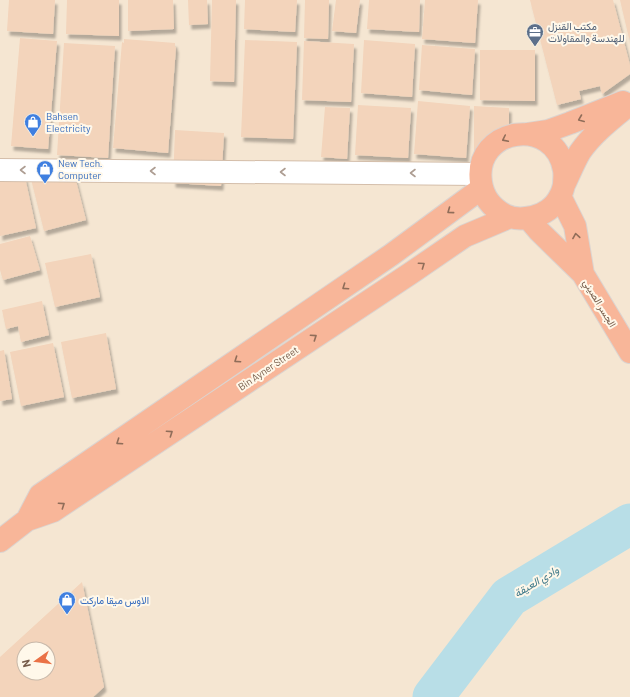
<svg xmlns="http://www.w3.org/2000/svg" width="630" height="697" viewBox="0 0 630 697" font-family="Barlow,Vazirmatn,sans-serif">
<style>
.residential{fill:#f5e6d2;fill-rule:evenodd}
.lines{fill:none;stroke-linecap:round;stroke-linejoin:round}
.river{stroke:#b8dee7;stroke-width:41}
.building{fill:#f3d4bb;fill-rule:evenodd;filter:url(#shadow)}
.secondary-casing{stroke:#d4beaa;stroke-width:24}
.highway-casing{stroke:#dbd4d0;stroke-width:24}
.secondary{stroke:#fff;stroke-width:22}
.highway{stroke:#f8b699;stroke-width:22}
.oneway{stroke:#906d59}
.oneway2{stroke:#ad9d92}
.labels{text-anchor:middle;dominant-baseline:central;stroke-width:4;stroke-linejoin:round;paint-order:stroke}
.service-label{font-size:10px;fill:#4e5e75;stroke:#fff8ea;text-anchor:start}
.shop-label{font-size:10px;fill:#366cbe;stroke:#fff8ea;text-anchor:start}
.street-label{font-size:10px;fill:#765b49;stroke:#fff8ea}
.water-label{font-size:11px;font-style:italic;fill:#417a8a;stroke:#fff8ea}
</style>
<defs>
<filter id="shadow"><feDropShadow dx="2.5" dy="4.5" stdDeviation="1" flood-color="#0004"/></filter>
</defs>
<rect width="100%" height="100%" fill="#fdf4e4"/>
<!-- residential -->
<path class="residential" d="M0,0h630v697h-630zM24,649h24v24h-24z"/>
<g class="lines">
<!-- river -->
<path class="river" d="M433,697l76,-100 121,-73"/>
</g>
<!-- building -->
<path class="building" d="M9,0h46l-2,34 -46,-3z
M67,0h52v36l-53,-2z
M128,0h45l1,29 -46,2z
M188,0h19l1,24 -19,1z
M212,0h24l-2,82 -24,-1z
M245,0h52l-2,32 -51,-3z
M305,0h24l-1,39 -24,-1z
M336,0h24l-4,33 -24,-2z
M369,0h51l-1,32 -52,-3z
M425,0h53l-3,43 -53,-4z
M530,0h83l17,65v9l-28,20 -2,-8 -21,5 2,8 -24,6z
M620,0h10v38h-1z
M20,38l37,3 -9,108 -37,-3z
M124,39l51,4v4h1l-8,106 -55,-5 9,-106 2,1z
M245,40l52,2 -4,97 -52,-2z
M364,40l51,4 -3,53 -51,-4z
M304,41l50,3 -3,58 -49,-2z
M64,43l51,3 -7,112 -51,-3z
M422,45l53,4 -3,46 -53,-5z
M480,50h55v51l-55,-1z
M418,101l52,5 -4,52 -52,-4z
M358,105l53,3 -3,50 -53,-3z
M474,106l35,2v23l-35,24z
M325,107l25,1 -3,51 -26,-2z
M175,130l49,3 -3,53 -48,-3z
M23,168l13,60 -36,8v-63z
M73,169l13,51 -42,11 -13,-52z
M30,236l10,34 -37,10 -3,-10v-26z
M91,254l9,43 -45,10 -10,-44z
M42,301l7,34 -28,7 -3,-16 -12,3 -4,-19z
M106,333l10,56 -44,9 -11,-56z
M53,343l11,54 -43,9 -11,-54z
M4,350l8,49 -12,2v-50z
M82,582l22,105 -11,10h-93v-40zM24,649h24v24h-24z"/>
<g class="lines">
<!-- secondary casing -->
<g class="secondary-casing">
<path id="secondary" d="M0,170l480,4"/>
</g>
<!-- highway casing -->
<g class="highway-casing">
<path id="highway" d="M528,134l20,-3 22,-8 53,-21
M564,185c0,-4 1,-10 0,-15 -9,-55 -91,-43 -83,12 2,15 11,26 24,33 8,4 18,4 27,2 11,-2 23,-10 28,-21 2,-3 3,-7 4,-11 5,-10 10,-23 16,-33 13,-19 33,-34 50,-48
M560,196l15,30 8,48
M528,218l11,13 44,43 47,78
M27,520l13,-25 351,-240 91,-67
M0,541l27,-21 26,-9 358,-238 54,-37 45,-19"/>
</g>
<!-- secondary -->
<use href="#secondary" class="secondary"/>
<!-- highway -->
<use href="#highway" class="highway"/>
</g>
<!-- one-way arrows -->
<defs><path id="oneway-chevron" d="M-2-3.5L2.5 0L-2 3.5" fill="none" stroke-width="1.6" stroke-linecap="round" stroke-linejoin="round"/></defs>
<g class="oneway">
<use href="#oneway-chevron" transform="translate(581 119) rotate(158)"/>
<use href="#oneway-chevron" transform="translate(505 139) rotate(154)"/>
<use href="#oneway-chevron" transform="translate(450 211) rotate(144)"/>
<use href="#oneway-chevron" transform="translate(576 236) rotate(-99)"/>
<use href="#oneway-chevron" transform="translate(422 265) rotate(-35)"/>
<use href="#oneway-chevron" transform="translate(345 287) rotate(146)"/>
<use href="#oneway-chevron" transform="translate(314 337) rotate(-34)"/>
<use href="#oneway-chevron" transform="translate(237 360) rotate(146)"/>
<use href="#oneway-chevron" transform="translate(170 433) rotate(-34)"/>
<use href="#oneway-chevron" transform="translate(119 442) rotate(146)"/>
<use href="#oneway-chevron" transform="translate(62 505) rotate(-34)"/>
</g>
<g class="oneway2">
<use href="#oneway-chevron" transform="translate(23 170) rotate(-180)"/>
<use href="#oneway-chevron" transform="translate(153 171) rotate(-180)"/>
<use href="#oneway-chevron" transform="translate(283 172) rotate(-180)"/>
<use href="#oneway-chevron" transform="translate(413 173) rotate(-180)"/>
</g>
<!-- icons -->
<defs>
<g id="office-pin" transform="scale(0.9)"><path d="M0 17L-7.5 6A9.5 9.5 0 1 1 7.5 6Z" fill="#5c6f8a" stroke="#fff8ea"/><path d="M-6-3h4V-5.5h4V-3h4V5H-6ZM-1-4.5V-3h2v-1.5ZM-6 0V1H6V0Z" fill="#fff"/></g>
<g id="shop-pin" transform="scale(0.9)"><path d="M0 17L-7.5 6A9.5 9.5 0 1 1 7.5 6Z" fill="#3f7fe0" stroke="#fff8ea"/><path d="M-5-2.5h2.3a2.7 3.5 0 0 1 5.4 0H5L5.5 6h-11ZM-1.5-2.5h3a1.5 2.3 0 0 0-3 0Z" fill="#fff"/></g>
</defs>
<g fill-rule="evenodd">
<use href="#office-pin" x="535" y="32"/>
<use href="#shop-pin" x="33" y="122"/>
<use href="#shop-pin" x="45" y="169"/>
<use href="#shop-pin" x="67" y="600"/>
</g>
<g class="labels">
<!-- service labels -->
<g class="service-label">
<text x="548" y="26">مكتب القنزل<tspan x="548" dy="12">للهندسة والمقاولات</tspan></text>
</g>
<!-- shop labels -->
<g class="shop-label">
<text x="46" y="116">Bahsen<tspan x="46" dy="12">Electricity</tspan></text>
<text x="58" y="163">New Tech.<tspan x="58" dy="12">Computer</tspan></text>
<text x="80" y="600">الاوس ميقا ماركت</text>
</g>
<!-- street labels -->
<g class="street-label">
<text transform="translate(600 303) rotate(59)">الجسر الصيني</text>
<text transform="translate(268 368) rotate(-34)">Bin Ayner Street</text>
</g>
<!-- water labels -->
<g class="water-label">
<text transform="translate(536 581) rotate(-31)">وادي العيقة</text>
</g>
</g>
<!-- north arrow -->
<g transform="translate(36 661) rotate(256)"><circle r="19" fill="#fff8ea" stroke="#c8b9aa"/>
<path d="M0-3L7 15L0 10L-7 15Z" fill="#ea7246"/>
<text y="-6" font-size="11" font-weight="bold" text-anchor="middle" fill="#765b49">N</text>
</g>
</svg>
